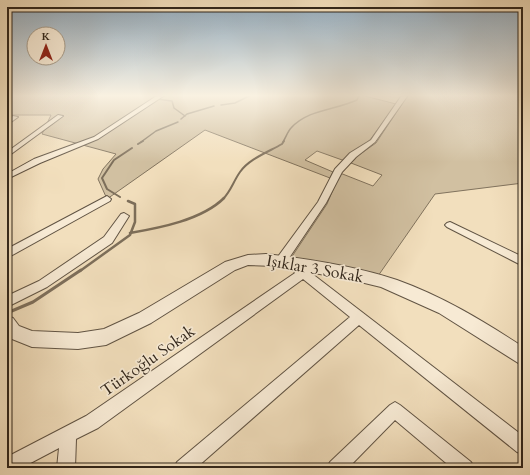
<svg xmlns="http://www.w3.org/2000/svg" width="530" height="475" viewBox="0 0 530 475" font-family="Cardo,serif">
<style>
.green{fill:#d1c0a1;stroke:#81735e}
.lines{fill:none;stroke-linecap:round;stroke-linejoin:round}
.stream-far3{stroke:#7d6f5b;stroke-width:1.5}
.stream-far2{stroke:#7d6f5b;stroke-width:2}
.stream-far1{stroke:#7d6f5b;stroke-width:2.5}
.stream{stroke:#7d6f5b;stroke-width:3}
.minor-casing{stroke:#615444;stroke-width:2}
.tertiary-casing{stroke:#615444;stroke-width:2}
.minor{fill:#f7ead4;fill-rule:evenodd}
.tertiary{fill:#f7ead4;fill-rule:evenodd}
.labels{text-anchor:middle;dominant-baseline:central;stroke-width:3.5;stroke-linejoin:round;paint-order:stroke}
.near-street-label{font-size:16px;fill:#31261b;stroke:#f7ead4}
</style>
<rect width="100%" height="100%" fill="#f2dfbd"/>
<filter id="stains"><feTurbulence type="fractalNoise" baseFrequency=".005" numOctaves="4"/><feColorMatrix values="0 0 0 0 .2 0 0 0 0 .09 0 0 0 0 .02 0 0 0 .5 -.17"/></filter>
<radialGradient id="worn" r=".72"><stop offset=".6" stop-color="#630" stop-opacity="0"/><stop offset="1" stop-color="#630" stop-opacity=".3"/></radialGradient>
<!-- green -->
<path class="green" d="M7,95h354l35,9 -26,36 -21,15 -4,6 -28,-10 -12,9 28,12 -3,6 -125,-48 -98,69 -9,-20 5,-10 13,-15 -74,-20 9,-19h-44z
M408,95h115v88l-88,11 -57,82 -87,-18 36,-54 13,-31 33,13 9,-11 -31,-12 5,-6 20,-14z"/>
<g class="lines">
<!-- stream-far3 -->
<path class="stream-far3" d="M154,97l4,-2
M157,99l15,2 2,7 11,8
M221,105l14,-2 16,-8
M181,119l6,-5 27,-8
M141,142l15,-11 22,-9
M283,142c3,-5 5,-11 8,-14 17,-19 45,-18 66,-28l2,-5"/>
<!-- stream-far2 -->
<path class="stream-far2" d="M138,144l5,-3
M120,197l-13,-8 -5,-11 12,-18 18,-12
M223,199c8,-8 10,-17 17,-27 9,-13 28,-20 42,-28l2,-3"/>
<!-- stream-far1 -->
<path class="stream-far1" d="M130,233c29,-5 72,-13 94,-35
M80,271l50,-36 5,-13v-18l-7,-3"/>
<!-- stream -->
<path class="stream" d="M7,313l26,-11 48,-32"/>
<!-- minor casing -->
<g class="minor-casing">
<path id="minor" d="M158,95h7l-67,44 -58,24 -33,16v-5l27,-15 60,-22z
M402,95h6l-33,47 -19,15 -14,15 -16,31 -41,61h-8l-1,-3 1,-3 41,-56 17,-33 15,-16 21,-13z
M58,115l5,1 -56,41v-5z
M13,116l5,1 -11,8v-5z
M107,196l4,3 -1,2 -103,57v-9z
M124,213l5,3 -17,27 -65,44 -40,20v-11l32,-15 65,-44 17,-23z
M450,222l73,35v9l-76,-39 -2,-2 2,-2z
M298,265l4,1 221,170v18l-6,-2 -158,-127 -163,143h-22l3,-6 173,-145 -47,-38 -205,149 -22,11 -1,29h-18l2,-20 -38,20h-14v-11l79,-41 209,-143 -2,-4 1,-3z
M395,402l5,3 71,57 3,6h-22l-57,-48 -47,48h-21l3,-6 60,-57z"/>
</g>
<!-- tertiary casing -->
<g class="tertiary-casing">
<path id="tertiary" d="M266,254c43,5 89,12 131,26 45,16 86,41 126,67v19l-84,-53 -58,-26 -33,-8 -74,-13 -26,-1 -13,5 -84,53 -45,22 -28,4 -46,-2 -25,-10v-21l6,2 6,8 13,5 46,2 26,-4 35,-16 86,-51 23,-7z"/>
</g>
<!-- minor -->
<use href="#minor" class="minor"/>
<!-- tertiary -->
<use href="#tertiary" class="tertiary"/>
</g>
<!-- sky -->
<linearGradient id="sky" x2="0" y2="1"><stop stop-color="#91acc1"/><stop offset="0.59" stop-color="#f9f1e1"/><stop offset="1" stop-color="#f9f1e1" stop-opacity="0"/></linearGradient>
<rect width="530" height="162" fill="url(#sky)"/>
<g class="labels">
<!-- near-street labels -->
<g class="near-street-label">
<text transform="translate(315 269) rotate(10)">Işıklar 3 Sokak</text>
<text transform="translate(148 361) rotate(-35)">Türkoğlu Sokak</text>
</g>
</g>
<!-- margin -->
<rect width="530" height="475" fill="none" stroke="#f2dfbd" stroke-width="24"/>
<rect x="8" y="8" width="514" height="459" fill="none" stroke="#31261b" stroke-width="2"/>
<rect x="12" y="12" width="506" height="451" fill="none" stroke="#31261b"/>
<!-- north arrow -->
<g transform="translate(46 46)"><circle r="19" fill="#f7ead4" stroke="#a89c8a"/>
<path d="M0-3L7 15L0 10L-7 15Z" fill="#8f2418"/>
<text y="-6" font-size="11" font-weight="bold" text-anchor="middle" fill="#31261b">K</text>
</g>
<rect width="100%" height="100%" filter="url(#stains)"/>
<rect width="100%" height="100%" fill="url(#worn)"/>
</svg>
